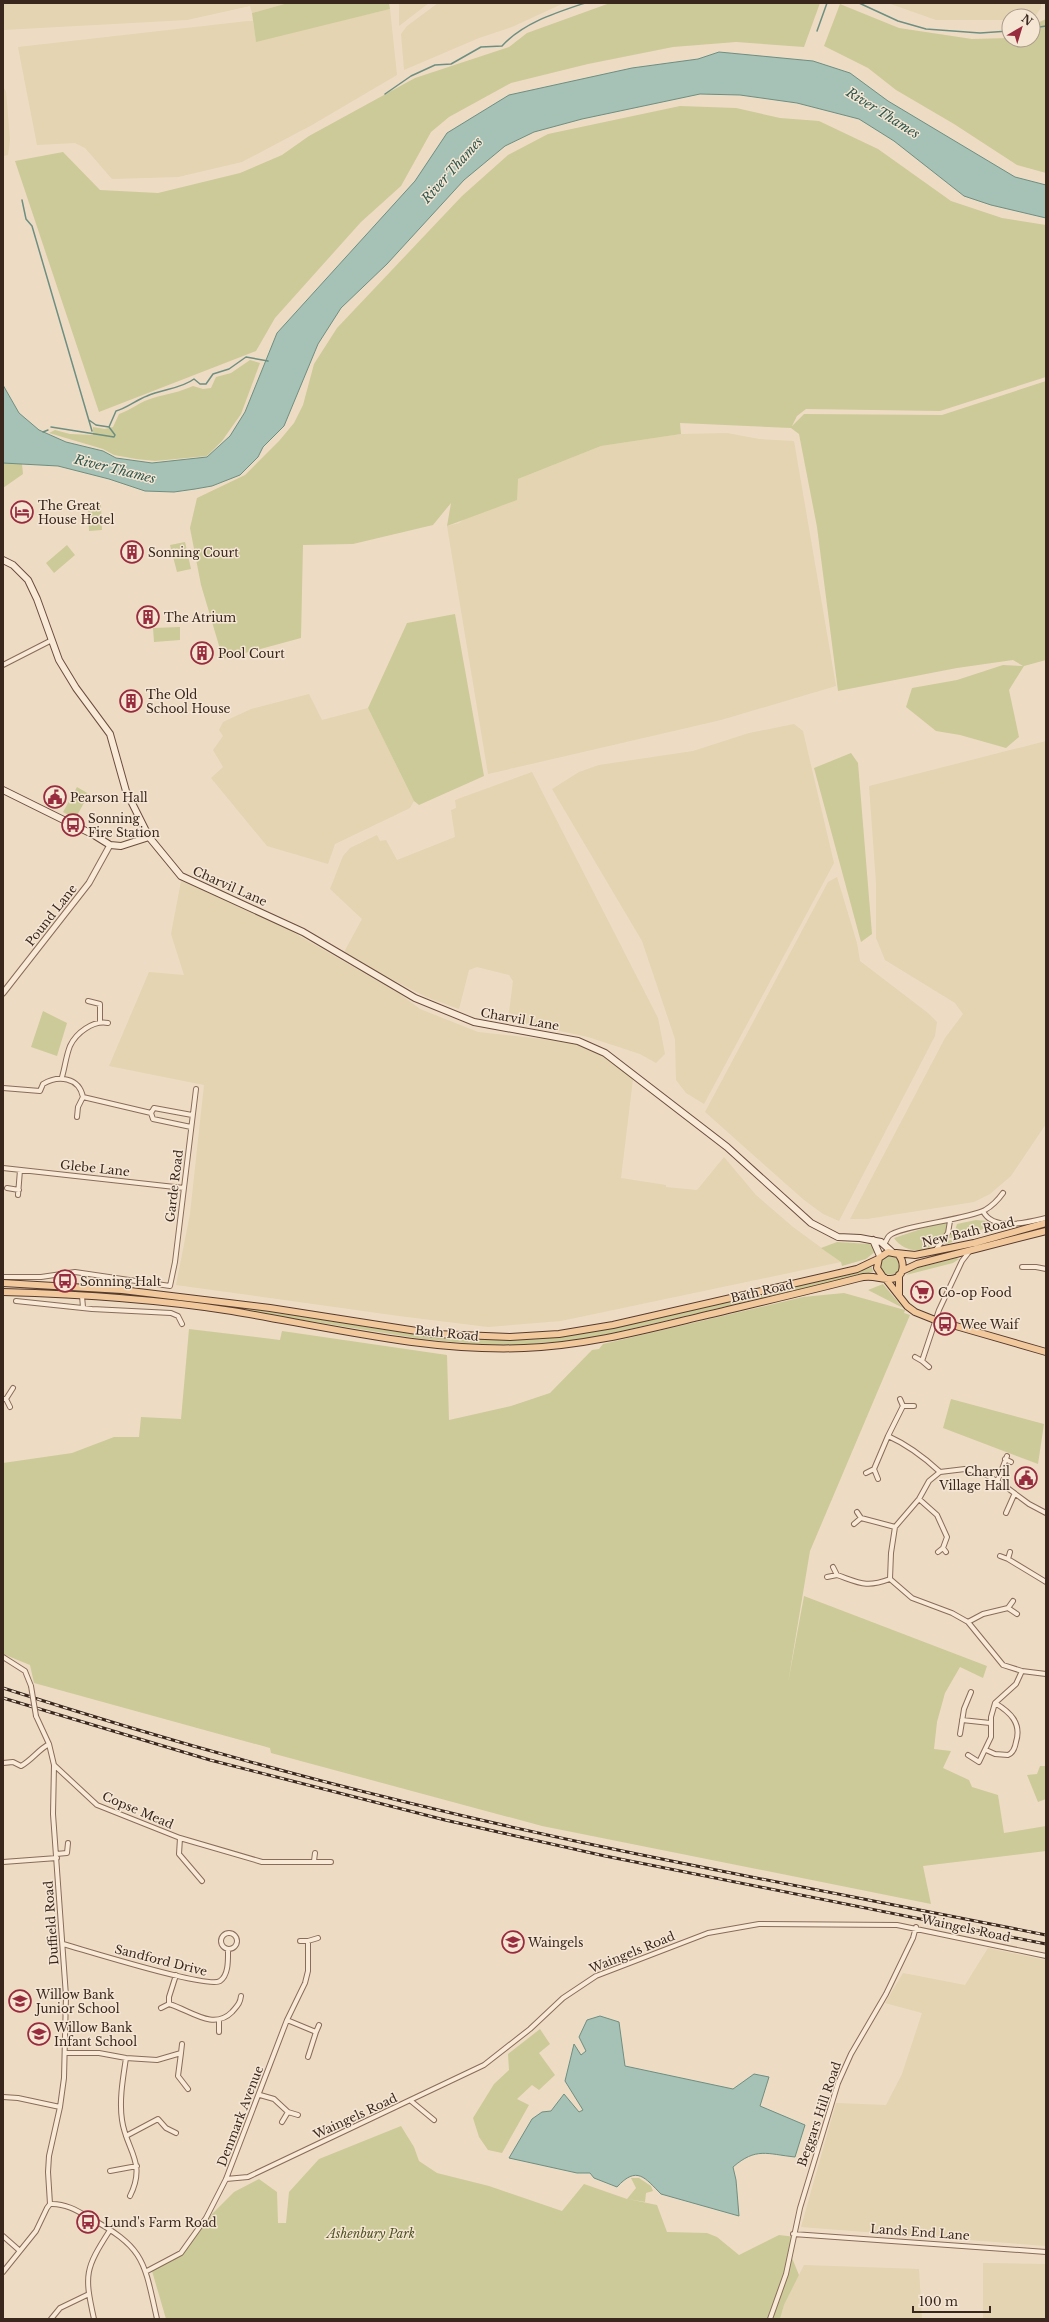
<svg xmlns="http://www.w3.org/2000/svg" width="1049" height="2322" viewBox="0 0 1049 2322" font-family="'Libre Baskerville',serif">
<style>
.farmland{fill:#e4d4b1}
.green{fill:#ccca98}
.water{fill:#a6c1b5;stroke:#6d8f81}
.lines{fill:none;stroke-linecap:round;stroke-linejoin:round}
.stream{stroke:#6d8f81;stroke-width:1.5}
.minor-casing{stroke:#896c5a;stroke-width:6}
.tertiary-casing{stroke:#896c5a;stroke-width:7}
.secondary-casing{stroke:#6b4d3e;stroke-width:8}
.primary-casing{stroke:#563b2f;stroke-width:8}
.minor{stroke:#f9ead7;stroke-width:4}
.tertiary{stroke:#f9ead7;stroke-width:5}
.secondary{stroke:#f9ead7;stroke-width:6}
.primary{stroke:#f1c99c;stroke-width:6}
.rail-casing{stroke:#39271e;stroke-width:3}
.rail{stroke:#f5e6d4;stroke-width:1.5;stroke-dasharray:4.5;stroke-linecap:butt}
.minor-bridge-casing{stroke:#896c5a;stroke-width:6;stroke-linecap:butt}
.minor-bridge{stroke:#f9ead7;stroke-width:4}
.labels{text-anchor:middle;dominant-baseline:central;stroke-width:3;stroke-linejoin:round;paint-order:stroke}
.poi-label{font-size:12px;fill:#39271e;stroke:#f5e6d4;text-anchor:start}
.street-label{font-size:12px;fill:#39271e;stroke:#f5e6d4}
.park-label{font-size:12px;font-style:italic;fill:#515525;stroke:#f5e6d4}
.water-label{font-size:13px;font-style:italic;fill:#2e584f;stroke:#f5e6d4}
</style>
<rect width="100%" height="100%" fill="#eedbc4"/>
<!-- farmland -->
<path class="farmland" d="M3,3h285l-36,10 -2,-7 -63,14 -184,10z
M399,3h30l-30,23z
M438,3h126l-52,24 -33,11 -75,32 -3,-36 6,-8z
M888,3h153v5l-8,11v-3h-24v4h-73z
M390,9l7,66 -85,50 -70,37 -64,15 -66,2 -27,-31 -10,-5 -38,2 -19,-98 230,-26h5l3,20z
M3,87l3,4 4,49 -2,15 -5,1z
M727,433l32,6 35,2 42,245 -115,34 -233,54 -41,-248 12,-3 59,-44 83,-33 80,-12z
M309,694l13,26 46,-12 46,93 -4,7 -75,36 -7,20 -61,-18 -56,-68 12,-11 -10,-17 10,-14 -4,-6 4,-8 28,-13z
M794,724l9,7 31,132 -130,241 -18,-11 -10,-13 -1,-41 -33,-98 -90,-152 27,-17 20,-7 94,-14 56,-18z
M1046,741v383l-35,52 -21,18 -16,8 -107,17h-17l95,-181 18,-24 -8,-11 -70,-43 -9,-22v-55l-7,-97z
M532,772l126,246 7,36 -9,9 -16,-9 -52,-17 -80,-17 5,-39 -4,-6 -32,-8 -8,3 -10,39 -33,-12 -83,-43 19,-35 -32,-30 13,-33 7,-8 27,-13 3,6 6,-1 11,20 58,-23 -4,-27 5,-2 -1,-8z
M837,877l20,66 3,18 68,52 9,9 -2,14 -96,185 -16,-7 -19,-14 -99,-88 123,-230z
M181,881l84,35 135,78 20,15 58,23 92,10 31,8 32,29 -12,99 45,7v2l31,3 27,-33 32,38 37,32 48,35 -280,59 -73,6 -89,-11 -223,-31 14,-71 14,-129 -95,-19 40,-94 35,3 -13,-41z
M988,1948l58,12v286l-245,-19 35,-124 50,2 16,-31 20,-61 -37,-10 18,-30 62,12z
M983,2263l63,1v55h-63z
M804,2265l115,4 3,50h-142l4,-14z"/>
<!-- green -->
<path class="green" d="M288,3h101l1,6 -134,33 -4,-29z
M610,3h210l-16,44 -68,-5 -63,5 -85,17 -77,19 -62,34 -18,15 -30,54 -40,36 -86,96 -19,33 -157,61 -84,-251 48,-9 37,38 58,3 82,-20 42,-18 27,-19 106,-58 94,-31 18,-14z
M840,4l59,24 73,11 37,-1v2h24v-3h3l-3,-12 13,-6v154l-29,-8 -63,-41 -58,-34 -28,-22 -44,-22z
M680,106l56,2 44,10 39,3 59,28 73,52 51,17 44,7v152l-106,34 -134,-2 -9,7 -5,10 12,-12 138,1 104,-34v279l-22,6 -15,24 10,47 -13,11 -46,-13 -24,-4 -30,-24 6,-19 45,-8 46,-15 20,1 -10,-6 -56,8 -119,23 -21,-164 -18,-93 -8,-6 -111,-5 1,11 -80,12 -83,33 -1,21 -70,26 4,-23 -18,22 -80,19 -50,1 -2,93 -78,21 -22,-74 -11,-57 7,-30 48,-23 34,-34 15,-18 9,-18 11,-41 23,-36 125,-132 46,-41 40,-21z
M250,360l10,3 -19,51 -19,27 -15,15 -52,5 -19,-2 -22,-4 -11,-6 -54,-16 6,-3 15,4 23,1v-8l12,2 8,-2 6,-13c12,-4 22,-13 34,-16 14,-4 27,-6 40,-12l10,3 8,-1 5,-11 15,-4z
M3,463l19,1 1,10 -20,14z
M88,504h13l1,26 -13,1z
M185,542l6,27 -14,3 -7,-27z
M67,545l8,10 -21,18 -8,-10z
M455,614l29,162 -65,29 -5,-4 -46,-93 39,-85z
M180,627v13l-26,2 -1,-14z
M851,753l7,10 14,171 -11,8 -47,-174z
M77,787l12,7 -14,25 -12,-7z
M43,1011l24,12 -10,33 -26,-9z
M976,1220l12,1v6l-43,18 2,-4 14,-4 -12,1 2,-4h3l3,-10z
M939,1223h10c-5,26 -39,38 -55,15z
M837,1242l33,2 6,7 -10,8 -24,7 -1,-4 -20,-14z
M880 1265a10 10 0 1 1 20 0a10 10 0 1 1-20 0Z
M956,1258l3,1 -6,4 -47,12 8,-6z
M872,1267l1,5 -286,67 -69,6h-31l-65,-6 -208,-33 -129,-14 5,-2 143,16 192,30 39,3h55l49,-3 44,-8z
M883,1284l20,24 -35,-18z
M844,1293l61,17 -1,3 6,2 -100,236 -22,132 16,-87 183,70 -4,12 -23,-11 -15,26 -8,29 -3,27 17,2 -8,17 26,12 3,7 26,8 6,38 42,-7v25l-123,15 8,38 -389,-78 -271,-73 -1,-5 -236,-65 -4,-18 -27,-11v-191l69,-10 42,-16h25l2,-20 40,2 8,-90 91,11 2,-9 165,24 2,65 62,-14 39,-13 42,-43 7,-1 4,-5 200,-47z
M951,1399l93,25 -6,40 -95,-36z
M1040,1766h6v33l-8,3 -11,-27 10,-1z
M540,2029l10,15 -11,9 16,22 -16,15 -7,-5 -15,14 12,6 -27,48 -14,-3 -9,-13 -6,-19 21,-34 15,-14 -1,-16z
M401,2126l13,21 5,14 18,12 52,13 73,25 22,-27 43,15 9,-11 -5,-10h8l12,8 2,5 -7,2 -1,9 -17,-3 29,6 10,27 40,1 10,4 22,18 40,-20 17,2 -4,21 7,17 -15,30 -4,14h-614l-14,-48 29,-16 30,-40 23,-23 25,-13 18,13 1,31h8l3,-31 30,-33z"/>
<!-- water -->
<path class="water" d="M719,52l94,9 37,12 38,28 127,76 31,8v33l-55,-13 -27,-9 -70,-55 -35,-22 -62,-16 -57,-8 -40,-1 -118,25 -48,13 -29,14 -41,34 -77,84 -46,44 -23,36 -34,82 -21,21 -5,10 -18,18 -28,11 -17,3 -21,3 -29,-1 -36,-12 -51,-13 -55,-3v-78l16,28 20,17 27,12 37,9 13,7 36,5 55,-6 23,-21 15,-24 32,-79 138,-152 32,-48 62,-38 123,-27 66,-9z
M600,2016l19,6 6,44 108,23 21,-15 15,3 -9,29 45,19 -10,32c-28,-3 -39,-10 -62,10l3,13 3,36 -78,-22c-16,-16 -24,-29 -44,-7l-23,-9 -4,-5h-13l-68,-15 23,-39 10,-7 9,-1 13,-17 15,18 4,-2 -18,-29 9,-37 7,11 5,-4 -7,-14 8,-17z"/>
<g class="lines">
<!-- stream -->
<path class="stream" d="M859,3l39,18 28,8 54,4 29,-2
M1033,28l13,-2
M817,31l10,-28
M385,94l26,-18 24,-11 16,-1 30,-17 21,-1c21,-23 53,-33 83,-43
M22,200l4,19 6,7 60,205
M89,420l7,5 13,2
M51,427l63,10 1,-2 -6,-8 7,-16c11,-3 20,-11 31,-15 15,-7 34,-7 47,-17l6,5h6l7,-10 16,-5 17,-12 22,4
M43,432l5,-2"/>
<!-- minor casing -->
<g class="minor-casing">
<path id="minor" d="M3,665l47,-24
M88,1001l12,3v18
M62,1077c3,-10 4,-21 8,-31 6,-13 23,-26 38,-23
M3,1088l37,3 3,-7c15,-9 36,-7 40,13l-5,10 -1,10
M83,1097l68,16
M191,1127l-38,-8 -2,-6 3,-5 38,7
M3,1168l181,20
M7,1188l12,2
M18,1195l2,-25
M983,1211c10,21 46,11 63,7
M884,1244c2,-2 3,-6 5,-8 10,-10 76,-16 96,-26 7,-4 13,-10 18,-17
M935,1251l13,-18 2,-12
M1022,1267h14l10,2
M3,1277h38l34,-5 95,14 5,-24 21,-173
M82,1296l1,11
M16,1301l76,8 79,4 7,3 4,8
M915,1357l7,4
M929,1367l-7,-6 17,-51 23,-49 7,-9
M3,1399h3l7,-11
M6,1399l4,8
M900,1399l3,7 -15,30c20,9 36,21 52,36
M903,1406h11
M1005,1459l6,3
M866,1473l8,-4
M878,1479l-4,-10 14,-33
M997,1482l10,-26
M919,1499l18,16 10,22 -4,11 3,4
M857,1512l4,6 34,9
M1006,1513l8,-18
M1046,1513l-17,-9 -27,-20 -21,-12 -16,-3 -25,3 -11,9 -10,18 -24,28 -4,26 -1,26 22,19 40,15 16,9 35,43 19,6 24,3
M854,1524l7,-6
M938,1552l5,-4
M1010,1552l-2,7 38,23
M1000,1556l8,3
M833,1567l4,8c23,8 29,13 53,4
M827,1577l10,-2
M1008,1608l9,6
M968,1622l15,-8 25,-6 5,-7
M3,1657l22,14 6,15
M36,1716l13,28 5,21 -1,49 13,182 -2,82 -4,29 -11,49 -1,16 2,32
M962,1720l28,3
M960,1734l4,-25 7,-17
M986,1750l9,4 13,1c5,-2 7,-7 8,-13 6,-19 -6,-30 -21,-39
M968,1755l11,7 12,-25v-20l4,-14 21,-19 6,-13
M3,1763l10,-1 8,4c11,-6 17,-16 28,-22
M54,1765l43,40 83,33 82,24h69
M180,1838l-1,16 23,27
M56,1854l11,-1 1,-10
M314,1861l1,-8
M3,1862l54,-4
M221 1941a8 8 0 1 1 16 0a8 8 0 1 1-16 0Z
M300,1941h8
M63,1944c22,6 145,45 157,37 9,-6 8,-22 8,-32
M176,1975l-7,22v7c21,6 44,27 63,8 5,-6 8,-8 9,-16
M161,2008l8,-4
M219,2020v12
M287,2020l29,12 -8,25
M316,2032l3,-7
M65,2053h34l27,5 31,2 24,-7 1,-9
M181,2053l-3,23 10,13
M126,2058c-3,20 -7,42 -4,62 4,30 25,42 8,76
M260,2095l14,4 14,13 10,3
M3,2097l15,1 42,9
M411,2101l23,19
M282,2122l6,-10
M126,2136l32,-17 8,9 10,5
M110,2171l27,-5
M226,2179l22,-2 236,-112 46,-36 33,-31 33,-22 112,-43 51,-9 138,1 149,31
M50,2204c15,-1 28,7 40,14 55,30 54,43 67,101
M793,2234l253,18
M3,2236l17,15
M147,2271l34,-18 25,-35 20,-39 61,-159 18,-37 3,-12v-30l10,-3
M3,2272l33,-41 11,-23 3,-4
M51,2319l9,-11 29,-14
M94,2319c-10,-45 -9,-50 16,-89
M770,2319l16,-45 14,-66 38,-125 13,-29 35,-60 27,-56 3,-11"/>
</g>
<!-- tertiary casing -->
<g class="tertiary-casing">
<path id="tertiary" d="M3,993l86,-110 21,-38"/>
</g>
<!-- secondary casing -->
<g class="secondary-casing">
<path id="secondary" d="M3,560l10,5 15,15 9,19 22,61 17,28 34,46 16,57 23,46 32,39 122,56 112,66 59,24 104,19 27,12 122,94 84,76 27,14 22,1 21,4 11,10
M3,790l91,45 16,10 11,1 28,-9
M873,1240l7,16"/>
</g>
<!-- primary casing -->
<g class="primary-casing">
<path id="primary" d="M896,1253l19,2 59,-12 72,-20
M902,1271l15,-7 129,-33
M885,1278l22,28 8,6 20,8 111,32
M3,1283l119,7 148,18 166,26 74,3 49,-3 54,-9 244,-56 21,-10
M3,1292c76,2 153,7 229,19 95,16 196,41 292,37 55,-2 109,-15 162,-28 58,-14 115,-27 173,-42 14,-4 20,2 32,1 14,-1 14,-17 7,-25l-10,-2 -9,6 -2,10 6,9
M899,1295v-20"/>
</g>
<!-- minor -->
<use href="#minor" class="minor"/>
<!-- tertiary -->
<use href="#tertiary" class="tertiary"/>
<!-- secondary -->
<use href="#secondary" class="secondary"/>
<!-- primary -->
<use href="#primary" class="primary"/>
<!-- rail casing -->
<g class="rail-casing">
<path id="rail" d="M3,1688c200,65 404,118 610,161 144,30 289,57 433,86
M3,1698l207,62 235,60 160,36 441,88"/>
</g>
<!-- rail -->
<use href="#rail" class="rail"/>
<!-- minor-bridge casing -->
<g class="minor-bridge-casing">
<path id="minor-bridge" d="M31,1686l5,30"/>
</g>
<!-- minor-bridge -->
<use href="#minor-bridge" class="minor-bridge"/>
</g>
<!-- icons -->
<defs>
<g id="hotel-ring" transform="scale(1.15)"><circle r="9.5" fill="#f5e6d4" stroke="#982b3d" stroke-width="1.5"/><path d="M-6-4.5h1.5V1H6V5H4.5V3h-9V5H-6ZM-4 0a1.8 1.8 0 1 1 3.6 0ZM.5 0V-2.5h3Q6-2.5 6 0Z" fill="#982b3d"/></g>
<g id="building-ring" transform="scale(1.15)"><circle r="9.5" fill="#f5e6d4" stroke="#982b3d" stroke-width="1.5"/><path d="M-4-6H4V6H1V3H-1V6H-4ZM-2.5-4.3h1.7v1.8h-1.7ZM.8-4.3h1.7v1.8H.8ZM-2.5-1h1.7V.8h-1.7ZM.8-1h1.7V.8H.8Z" fill="#982b3d"/></g>
<g id="civic-ring" transform="scale(1.15)"><circle r="9.5" fill="#f5e6d4" stroke="#982b3d" stroke-width="1.5"/><path d="M-.6-6.5H3V-4.5H.6V-3L4-1V1h2V6H-6V1h2V-1L-.6-3ZM-1.2 2.5V6h2.4V2.5Z" fill="#982b3d"/></g>
<g id="bus-ring" transform="scale(1.15)"><circle r="9.5" fill="#f5e6d4" stroke="#982b3d" stroke-width="1.5"/><path d="M-5-6H5V4H4V6H2V4H-2V6H-4V4H-5ZM-3.5-4V0h7V-4ZM-3.5 1.2v1.5H-2V1.2ZM2 1.2v1.5H3.5V1.2Z" fill="#982b3d"/></g>
<g id="supermarket-ring" transform="scale(1.15)"><circle r="9.5" fill="#f5e6d4" stroke="#982b3d" stroke-width="1.5"/><path d="M-6-5.5h2.5l.6 2H6L4.5 2H-2.5L-4.4-4H-6ZM-1.5 3.2a1.3 1.3 0 1 0 .1 0ZM3 3.2a1.3 1.3 0 1 0 .1 0Z" fill="#982b3d"/></g>
<g id="school-ring" transform="scale(1.15)"><circle r="9.5" fill="#f5e6d4" stroke="#982b3d" stroke-width="1.5"/><path d="M0-5L7-2L0 1L-7-2ZM-4 1L0 2.5L4 1V4Q0 6-4 4Z" fill="#982b3d"/></g>
</defs>
<g fill-rule="evenodd">
<use href="#hotel-ring" x="22" y="512"/>
<use href="#building-ring" x="132" y="552"/>
<use href="#building-ring" x="148" y="617"/>
<use href="#building-ring" x="202" y="653"/>
<use href="#building-ring" x="131" y="701"/>
<use href="#civic-ring" x="55" y="797"/>
<use href="#bus-ring" x="73" y="825"/>
<use href="#bus-ring" x="65" y="1281"/>
<use href="#supermarket-ring" x="922" y="1292"/>
<use href="#bus-ring" x="945" y="1324"/>
<use href="#civic-ring" x="1026" y="1478"/>
<use href="#school-ring" x="513" y="1942"/>
<use href="#school-ring" x="20" y="2001"/>
<use href="#school-ring" x="39" y="2034"/>
<use href="#bus-ring" x="88" y="2222"/>
</g>
<g class="labels">
<!-- poi labels -->
<g class="poi-label">
<text x="38" y="505">The Great<tspan x="38" dy="14">House Hotel</tspan></text>
<text x="148" y="552">Sonning Court</text>
<text x="164" y="617">The Atrium</text>
<text x="218" y="653">Pool Court</text>
<text x="146" y="694">The Old<tspan x="146" dy="14">School House</tspan></text>
<text x="70" y="797">Pearson Hall</text>
<text x="88" y="818">Sonning<tspan x="88" dy="14">Fire Station</tspan></text>
<text x="80" y="1281">Sonning Halt</text>
<text x="938" y="1292">Co-op Food</text>
<text x="960" y="1324">Wee Waif</text>
<text x="1010" y="1471" text-anchor="end">Charvil<tspan x="1010" dy="14">Village Hall</tspan></text>
<text x="528" y="1942">Waingels</text>
<text x="36" y="1994">Willow Bank<tspan x="36" dy="14">Junior School</tspan></text>
<text x="54" y="2027">Willow Bank<tspan x="54" dy="14">Infant School</tspan></text>
<text x="104" y="2222">Lund's Farm Road</text>
</g>
<!-- street labels -->
<g class="street-label">
<text transform="translate(230 886) rotate(24)">Charvil Lane</text>
<text transform="translate(51 915) rotate(-52)">Pound Lane</text>
<text transform="translate(520 1019) rotate(10)">Charvil Lane</text>
<text transform="translate(95 1168) rotate(6)">Glebe Lane</text>
<text transform="translate(174 1186) rotate(-83)">Garde Road</text>
<text transform="translate(968 1232) rotate(-13)">New Bath Road</text>
<text transform="translate(762 1291) rotate(-13)">Bath Road</text>
<text transform="translate(447 1333) rotate(6)">Bath Road</text>
<text transform="translate(138 1810) rotate(23)">Copse Mead</text>
<text transform="translate(51 1923) rotate(-94)">Duffield Road</text>
<text transform="translate(966 1928) rotate(12)">Waingels Road</text>
<text transform="translate(632 1952) rotate(-22)">Waingels Road</text>
<text transform="translate(161 1960) rotate(14)">Sandford Drive</text>
<text transform="translate(819 2114) rotate(-71)">Beggars Hill Road</text>
<text transform="translate(240 2116) rotate(-69)">Denmark Avenue</text>
<text transform="translate(355 2116) rotate(-25)">Waingels Road</text>
<text transform="translate(920 2232) rotate(4)">Lands End Lane</text>
</g>
<!-- park labels -->
<g class="park-label">
<text x="371" y="2233">Ashenbury Park</text>
</g>
<!-- water labels -->
<g class="water-label">
<text transform="translate(883 113) rotate(32)">River Thames</text>
<text transform="translate(452 170) rotate(-48)">River Thames</text>
<text transform="translate(115 469) rotate(14)">River Thames</text>
</g>
</g>
<!-- border -->
<rect width="1049" height="2322" fill="none" stroke="#39271e" stroke-width="8"/>
<!-- north arrow -->
<g transform="translate(1021 28) rotate(38)"><circle r="19" fill="#f5e6d4" stroke="#aa9a8b"/>
<path d="M0-3L7 15L0 10L-7 15Z" fill="#982b3d"/>
<text y="-6" font-size="11" font-weight="bold" text-anchor="middle" fill="#39271e">N</text>
</g>
<!-- scale -->
<path d="M913 2306v6h77v-6" fill="none" stroke="#39271e" stroke-width="2"/>
<text x="919" y="2306" font-size="12" fill="#39271e" stroke="#f5e6d4" stroke-width="3" paint-order="stroke">100 m</text>
</svg>
